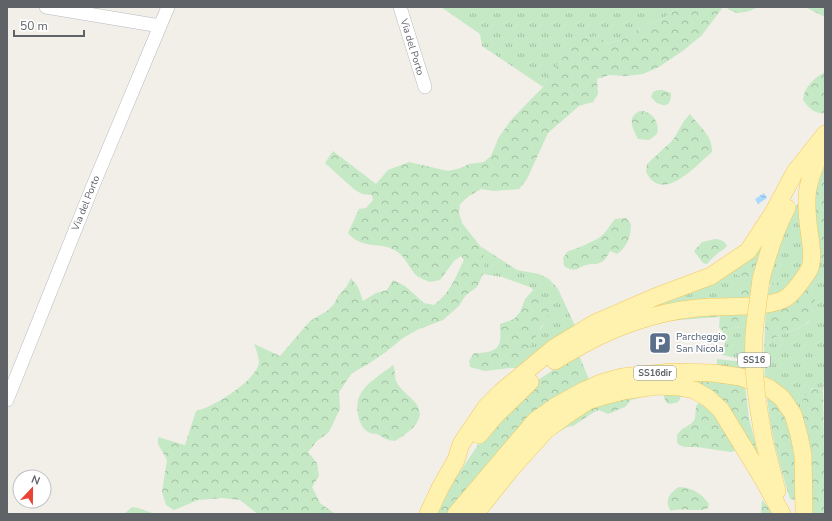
<svg xmlns="http://www.w3.org/2000/svg" width="832" height="521" viewBox="0 0 832 521" font-family="'Nunito Sans',sans-serif">
<style>
.grass{fill:url(#grass-tufts)}
.forest{fill:url(#forest-crowns)}
.water{fill:url(#water-waves)}
.lines{fill:none;stroke-linecap:round;stroke-linejoin:round}
.minor-casing{stroke:#b5b8bc;stroke-width:14}
.major-casing{stroke:#f2c960;stroke-width:18}
.minor{stroke:#fff;stroke-width:13}
.major{stroke:#fff2af;stroke-width:17}
.major-bridge-casing{stroke:#f2c960;stroke-width:18;stroke-linecap:butt}
.major-bridge{stroke:#fff2af;stroke-width:17}
.labels{text-anchor:middle;dominant-baseline:central;stroke-width:3.5;stroke-linejoin:round;paint-order:stroke}
.shield{fill:#fff;stroke:#8f9295;stroke-width:1}
.shield-label{font-size:9px;font-weight:bold;fill:#5f6368}
.street-label{font-size:10px;fill:#5f6368;stroke:#fff}
.service-label{font-size:10px;fill:#4e5e75;stroke:#fff;text-anchor:start}
</style>
<defs>
<pattern id="grass-tufts" width="24" height="20" patternUnits="userSpaceOnUse"><rect width="24" height="20" fill="#c5e8c5"/><path d="M3 7l-1-3M5 7V3M7 7l1-3M15 17l-1-3M17 17v-4M19 17l1-3" fill="none" stroke="#a3c0a4"/></pattern>
<pattern id="forest-crowns" width="20" height="18" patternUnits="userSpaceOnUse"><rect width="20" height="18" fill="#c5e8c5"/><path d="M2 6a3 3 0 1 1 6 0M12 15a3 3 0 1 1 6 0" fill="none" stroke="#a3c0a4"/></pattern>
<pattern id="water-waves" width="16" height="10" patternUnits="userSpaceOnUse"><rect width="16" height="10" fill="#aadaff"/><path d="M0 5q4-4 8 0t8 0" fill="none" stroke="#8eb4d2"/></pattern>
</defs>
<rect width="100%" height="100%" fill="#f1efe8"/>
<!-- grass -->
<path class="grass" d="M441,7h237l-14,11 -27,12 -14,9 -16,5 -9,-8 -27,12 -22,26 -6,13 -61,-41 -2,-12z
M807,187l1,72 -15,23c-5,2 -10,0 -15,1 -4,0 -5,2 -10,1 6,-35 22,-67 39,-97z
M480,246l37,24 22,4 10,5 9,10 19,41 -55,38 5,-16 6,-14 10,-12 2,-27 -15,-12 -28,-10 -19,-3 2,-15z
M825,257v113l-2,21 -3,-3h-8l-11,15 -2,14 -34,-33 -1,-37 7,-7 7,-4 21,-8 9,-5 5,-9 -8,-29 14,-24z
M733,272l7,4c0,19 -12,21 -28,23l-139,47 9,-11z
M720,314l-1,3 -54,4 -2,-2z
M746,326l-1,34 -23,-5c2,-7 6,-17 0,-24 8,-5 16,-2 24,-5z
M717,359l28,3 1,14 -29,-8z"/>
<!-- forest -->
<path class="forest" d="M678,7h45l-21,28 -18,15 -25,17 -16,7 -17,2 -17,-1 -12,4 1,15 -5,8 -14,4 -31,27 -21,46 -8,10 -25,2 -13,-2 -12,7 -9,8 -1,9 3,10 18,23 5,13 -2,15 -6,13 -11,8 -7,11 -16,14 -24,9 -16,9 -17,14 -21,14 -13,7 -13,19 1,17 -11,23 -12,9 -9,11 9,11 2,13 -7,11 8,16 15,11h-77l-18,-14 -17,-2 -25,2 -24,10 -8,-5 -4,-13 5,-32 -9,-16v-7l27,8 11,-34c16,-3 62,-31 63,-49 0,-5 -3,-13 -5,-18l26,12 30,-35 17,-10 7,-7 4,-8 9,-10 4,-8 7,9 5,14 13,-8 11,-3 6,-10 12,6 19,17 10,2c17,-13 21,-27 30,-45l-3,-4 -7,5 -14,19 -10,2c-5,-2 -11,-4 -14,-7 -7,-7 -11,-19 -20,-24 -16,-10 -34,-1 -48,-18l11,-24 7,-1 7,-8 -1,-5 -10,-1 -7,-4 -30,-27 8,-12 43,33 12,-14 21,-8 39,9 13,-3 8,-4 15,-2 7,-6 8,-19 12,-17 32,-33 6,-13 22,-26 10,-10 17,-2 10,8 15,-5 14,-9 27,-12z
M726,7h33c-12,5 -23,10 -33,0z
M805,7h20v10z
M825,72v41c-10,2 -17,-6 -22,-13 1,-13 11,-22 22,-28z
M658,90h5l8,3c1,17 -12,14 -20,4l2,-5z
M640,111c12,0 20,11 17,23l-8,6 -11,-1c-5,-10 -12,-22 2,-28z
M690,114c9,12 23,22 22,38 -16,13 -49,53 -66,20l1,-8 26,-24 11,-19z
M825,165v92l-6,4 -5,-62 3,-17z
M626,218l5,6c0,13 -4,23 -14,30l-7,-3c-2,4 -4,8 -7,10 -5,4 -7,2 -12,3 -12,1 -14,11 -27,2l-1,-8 5,-7c4,0 29,-11 32,-14 6,-4 10,-12 15,-18z
M715,239c6,1 9,1 12,7 -3,4 -7,5 -10,8 -4,3 -7,7 -10,10l-4,-1 -9,-12 8,-9z
M760,246l1,4 -6,19 -6,35 -37,-5c15,-2 28,-6 28,-23l-4,-3h-6z
M779,282l9,1 5,-1 -26,20 3,-17z
M805,285c5,3 10,8 10,15 3,27 -21,28 -39,37 -5,2 -8,6 -12,10l2,-39z
M534,289l11,10 5,13 -23,40 -5,16h-12l-25,3 -15,-4 -1,-6 5,-8c10,0 24,0 26,-12 1,-6 0,-11 0,-17l14,-5 6,-7 5,-13z
M748,312l-2,14c-8,3 -16,0 -24,5l-3,-4 1,-13z
M578,353l12,29 -113,98 -29,34h-11l18,-35 27,-40 46,-52z
M393,365c3,6 1,13 4,18 4,7 10,11 15,16 19,18 -1,32 -17,42 -9,-1 -9,-2 -16,-6 -3,-2 -6,-1 -9,-2 -12,-5 -15,-26 -11,-36 6,-14 23,-23 34,-32z
M688,378l57,7 4,34 9,34 -4,2z
M817,386l6,5 2,123h-20l-5,-107c2,-8 9,-17 17,-21z
M767,392l9,5 19,33 1,70 -6,-1c-11,-37 -21,-68 -23,-107z
M663,394l18,2 -2,5 -3,2 -7,1 -3,-2z
M640,396l-1,2 -8,2 -6,7 -17,7 -9,-4 -5,2 -21,14 -6,1 -13,8 -2,-2 48,-33z
M701,401l7,4 32,44 -9,3 -34,-5h-12l-6,-2 -2,-3v-7l5,-6 9,-5 4,-5 1,-13z
M679,487c14,1 22,6 30,17l-1,4c-9,5 -25,-1 -37,3 -7,-10 -2,-18 8,-24z
M762,500l7,8 3,6h-11z
M132,507l6,1 17,6h-31z"/>
<!-- water -->
<path class="water" d="M764,193l3,5 -9,6 -3,-5z"/>
<g class="lines">
<!-- minor casing -->
<g class="minor-casing">
<path id="minor" d="M46,7l114,19
M400,7l25,80
M7,400l85,-212 76,-181"/>
</g>
<!-- major casing -->
<g class="major-casing">
<path id="major" d="M761,279c7,-25 14,-49 26,-71
M555,361c9,-6 19,-11 29,-17 39,-21 82,-35 127,-37 20,-1 58,1 75,-9 9,-6 17,-19 23,-28 6,-12 0,-36 -1,-48 -1,-10 -2,-24 0,-34 3,-14 10,-29 14,-43
M479,435l17,-20 34,-33
M764,441l13,50
M428,514l12,-26 16,-28 5,-16 25,-37 15,-15 53,-44 41,-25 60,-26 56,-21 37,-25 25,-38 22,-41 30,-38
M456,514l79,-93 21,-15 27,-15 18,-8 21,-6 50,-5 41,1 28,4 28,11 13,10 11,16 6,21 4,20 1,59
M475,514l36,-45 35,-39 18,-13 24,-16 16,-5 19,-5 33,-5 23,1 15,3 14,8 13,12 42,69 19,35"/>
</g>
<!-- minor -->
<use href="#minor" class="minor"/>
<!-- major -->
<use href="#major" class="major"/>
<!-- major-bridge casing -->
<g class="major-bridge-casing">
<path id="major-bridge" d="M761,279c-2,19 -6,38 -7,58 -2,35 4,69 10,104"/>
</g>
<!-- major-bridge -->
<use href="#major-bridge" class="major-bridge"/>
</g>
<!-- icons -->
<defs>
<g id="parking-square" transform="scale(1.15)"><rect x="-9" y="-9" width="18" height="18" rx="4" fill="#5c6f8a" stroke="#fff"/><path d="M-3.5-5.5H1a3.5 3.5 0 0 1 0 7H-1V5.5H-3.5ZM-1-3.4V-.6H.8a1.4 1.4 0 0 0 0-2.8Z" fill="#fff"/></g>
</defs>
<g fill-rule="evenodd">
<use href="#parking-square" x="660" y="343"/>
</g>
<g class="labels">
<!-- shield labels -->
<g class="shield">
<rect x="738" y="353" width="32" height="14" rx="3"/>
<rect x="634" y="366" width="42" height="14" rx="3"/>
</g>
<g class="shield-label">
<text x="754" y="360">SS16</text>
<text x="655" y="373">SS16dir</text>
</g>
<!-- street labels -->
<g class="street-label">
<text transform="translate(412 47) rotate(73)">Via del Porto</text>
<text transform="translate(86 203) rotate(-68)">Via del Porto</text>
</g>
<!-- service labels -->
<g class="service-label">
<text x="676" y="337">Parcheggio<tspan x="676" dy="12">San Nicola</tspan></text>
</g>
</g>
<!-- border -->
<rect width="832" height="521" fill="none" stroke="#5f6368" stroke-width="16"/>
<!-- north arrow -->
<g transform="translate(32 489) rotate(22)"><circle r="19" fill="#ffffff" stroke="#bfc1c3"/>
<path d="M0-3L7 15L0 10L-7 15Z" fill="#ea4335"/>
<text y="-6" font-size="11" font-weight="bold" text-anchor="middle" fill="#5f6368">N</text>
</g>
<!-- scale -->
<path d="M14 30v6h70v-6" fill="none" stroke="#5f6368" stroke-width="2"/>
<text x="20" y="30" font-size="12" fill="#5f6368" stroke="#ffffff" stroke-width="3" paint-order="stroke">50 m</text>
</svg>
